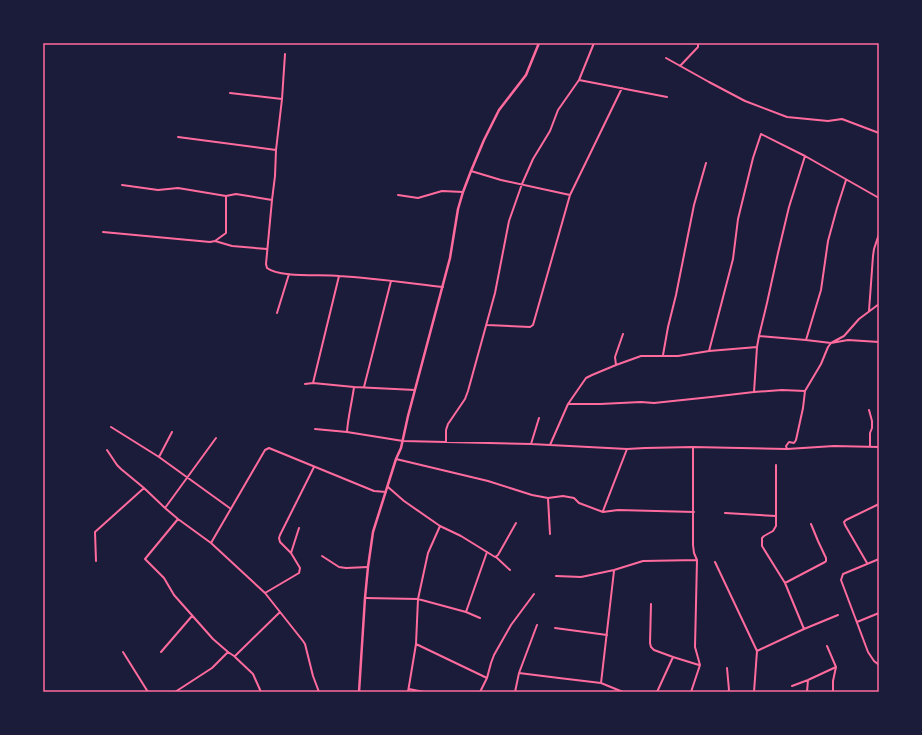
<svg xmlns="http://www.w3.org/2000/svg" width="922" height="735" viewBox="0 0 922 735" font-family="Signika,sans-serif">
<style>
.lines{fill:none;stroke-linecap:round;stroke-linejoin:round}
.minor{stroke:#ff6b9d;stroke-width:2}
.tertiary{stroke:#ff6b9d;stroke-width:2.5}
.neatline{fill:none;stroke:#ff6b9d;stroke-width:1.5}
</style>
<rect width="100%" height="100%" fill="#1b1b3a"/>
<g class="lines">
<!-- minor -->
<path class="minor" d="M285,54l-3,45 -6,51 -1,26 -3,24 -6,64 1,4c13,10 55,6 72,8 35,2 69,7 104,11
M666,58l43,24 36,19 42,16 41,4 14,-2 37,14
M680,66l18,-19v-4
M579,80l88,17
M230,93l52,6
M178,137l98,13
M471,171l30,9 69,15
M122,185l36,5 20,-2 48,8 10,-2 36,6
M398,195l20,3 24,-7 21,1
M103,232l107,10 5,-1 11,-8v-37
M215,241l17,5 35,3
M869,311l4,-55 1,-7 5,-15
M277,313l12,-39
M487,325l43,2 3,-2 37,-130 52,-107
M759,336l47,4 25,3 17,-3 31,2
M806,340l15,-50 7,-49 9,-33 9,-28
M709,351l24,-92 5,-40 15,-61 8,-24 44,22 74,42
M663,355l5,-28 8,-32 18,-90 12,-42
M616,365l-1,-8 8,-23
M313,383l26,-107
M305,384l8,-1 41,4 61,3
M354,387c-2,15 -6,30 -7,45l56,9 128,3 96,5 18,-1 48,-1 94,2 47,-3 45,1
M364,387l27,-106
M754,392l3,-45 2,-11 8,-33 11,-50 11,-46 16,-51
M568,404h32l41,-2 13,1 57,-6 43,-5 28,-2 23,1
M869,410l3,11v7l-2,5v13
M111,427l48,30 72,52
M315,429l32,3
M446,442v-12l2,-6 17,-25 3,-8 27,-98 14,-72 13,-37 11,-25 17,-28 8,-21 21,-30 15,-37
M531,444l8,-26
M550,445l18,-41 18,-26 6,-3 24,-10 25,-9h37l31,-5 48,-4
M787,449l-1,-3 3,-4 5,1 2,-3 7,-32 2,-17 16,-27 7,-17 3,-4 13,-7 15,-17 20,-15
M107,450l10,15 4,4 23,19 21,20 13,11 33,24 54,50 38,48 2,3 8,32 6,16
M159,457l13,-25
M396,459l92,22 44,14 16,3 15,-2 11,2 5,5 24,9 15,-2 76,2
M776,465v61l-3,5 -9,5 -2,2v8l23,37 19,46
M388,487l16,14 36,25 21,10 34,21 3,-2 18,-32
M548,498l2,36
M165,508l51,-70
M603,511l24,-62
M725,513l51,3
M178,519l-33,40 19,19 10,17 39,44 15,13 6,4 19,18 8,18
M211,543l54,-93 4,-2 105,43 12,1
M291,553l8,-25
M322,556l17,11 7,1 22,-1
M496,557l14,13
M879,559l-36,15 -2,6 27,72 6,9 5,4
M96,561l-1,-29 49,-44
M715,562l42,89 -3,41
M867,563l-22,-38 -1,-3 2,-2 33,-16
M556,576l25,1 5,-1 28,-6 29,-9 54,-1
M785,583l40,-21 1,-1v-3l-8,-17 -7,-17
M265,593l34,-20 1,-5 -9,-15 -11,-11 -1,-4 1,-3 34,-68
M365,598l53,1 48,13
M651,604l-1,39 1,4 3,3 19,7 26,8
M480,618l-14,-6 21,-60
M857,622l22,-9
M555,628l52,7
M416,644l71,34
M827,646l9,21 -3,14v11
M757,651l47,-22 34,-14
M123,652l25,40
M161,652l31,-36
M235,656l45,-44
M727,668l2,22 -1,2
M519,673l40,5 42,5 22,9
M601,683l13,-112
M792,686l16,-6 28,-13
M409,689l15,3
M175,692l37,-24 16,-16
M408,692l8,-48 2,-45 10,-46 12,-27
M480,692l7,-14 4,-15 3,-8 17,-30 23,-31
M515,692l4,-19 18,-48
M657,692l16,-35
M691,692l9,-27 -5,-18 2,-87 -3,-7 -1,-8v-98
M807,692l1,-12"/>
<!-- tertiary -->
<path class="tertiary" d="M359,692l6,-94 3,-31 5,-35 23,-73 5,-11 7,-32 42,-158 8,-49 5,-17 8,-21 13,-31 15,-30 27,-35 13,-32"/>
</g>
<!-- border -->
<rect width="922" height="735" fill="none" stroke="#1b1b3a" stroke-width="88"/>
<rect x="44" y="44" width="834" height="647" class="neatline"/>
</svg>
